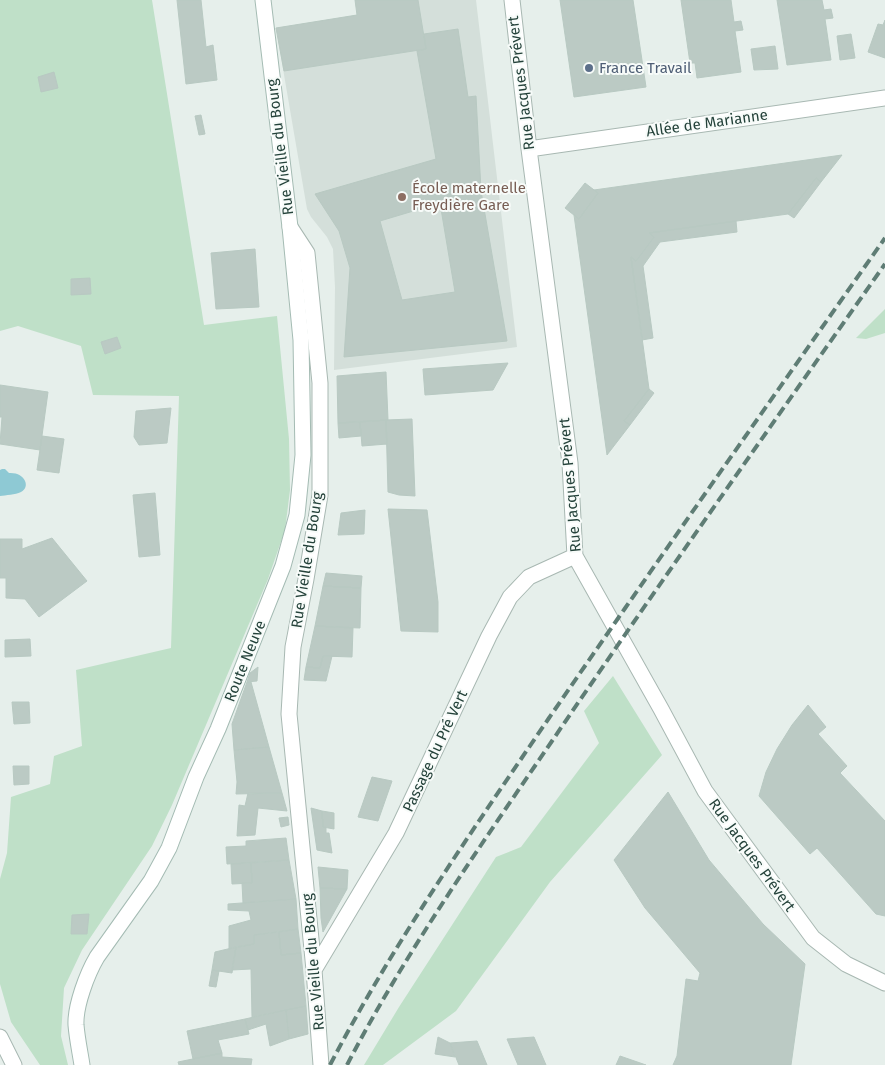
<svg xmlns="http://www.w3.org/2000/svg" width="885" height="1065" viewBox="0 0 885 1065" font-family="'Fira Sans',sans-serif">
<style>
.built{fill:#d4dfda}
.green{fill:#bfe0c8}
.water{fill:#8ec9d4}
.building{fill:#bbcac4;stroke:#b8c9c2;fill-rule:evenodd}
.lines{fill:none;stroke-linecap:round;stroke-linejoin:round}
.street-casing{stroke:#a8b8b2;stroke-width:17}
.secondary-casing{stroke:#a4bbb3;stroke-width:17}
.street{stroke:#fff;stroke-width:15}
.secondary{stroke:#fff;stroke-width:15}
.rail{stroke:#5f7d75;stroke-width:4;stroke-dasharray:10 5;stroke-linecap:butt}
.service-dot{fill:#5c6f8a;stroke:#f7fbf9;stroke-width:2}
.education-dot{fill:#8d6e63;stroke:#f7fbf9;stroke-width:2}
.labels{text-anchor:middle;dominant-baseline:central;stroke-width:4;stroke-linejoin:round;paint-order:stroke}
.service-label{font-size:15px;fill:#4e5e75;stroke:#f7fbf9;text-anchor:start}
.street-label{font-size:15px;fill:#24423a;stroke:#f7fbf9}
.education-label{font-size:15px;fill:#785e54;stroke:#f7fbf9;text-anchor:start}
</style>
<rect width="100%" height="100%" fill="#e6efeb"/>
<!-- built -->
<path class="built" d="M355,0h121l41,347 -183,23 1,-83 -2,-38 -6,-12 -16,-20 -4,-8 -31,-181 81,-13z"/>
<!-- green -->
<path class="green" d="M0,0h152l52,325 73,-9 12,123 1,51 -5,40 -17,49 -96,226 -20,41 -70,104 -18,38 -3,48 7,29h-28l-29,-43 -11,-38v-105l7,-26 4,-56 39,-13 4,-28 28,-10 -6,-76 95,-22 8,-252 -86,-1 -12,-49 -63,-20 -18,5z
M885,309v24l-19,6 -10,-1z
M613,676l49,79 -112,127 -94,129 -73,54h-19l35,-58 97,-150 25,-10 78,-104 -15,-32z"/>
<!-- water -->
<path class="water" d="M2,469h3l4,4c16,-1 22,14 12,19 -6,3 -15,3 -21,4v-26z"/>
<!-- building -->
<path class="building" d="M177,0h24l5,47 7,-2 4,35 -31,4z
M355,0h63l8,49 -142,22 -8,-43 81,-13z
M560,0h73l13,87 -72,10z
M681,0h50l3,22 7,-1 2,9 -8,1 6,41 -44,6 -2,-15h-5z
M777,0h45l2,10 7,-1 2,9 -8,1 6,41 -44,5z
M885,20v38l-17,-6 10,-28 5,1z
M458,29l10,68 8,-1 5,95 26,150 -163,16 6,-89 -11,-37 -24,-37 121,-35 -19,-108 9,-2 -2,-15zM440,203l15,89 -53,8 -22,-79z
M851,34l4,24 -15,2 -3,-24z
M775,46l3,23 -24,1 -3,-21z
M54,72l4,16 -17,4 -3,-15z
M201,115l4,19 -6,1 -4,-19z
M842,155l-21,27 -5,-4 -28,36 -139,19 5,4 -18,24 -5,-4 18,132 -25,32 6,4 -23,30 -33,-240 5,4 19,-26 -4,-3z
M816,178l5,4 -27,36 -6,-4z
M585,183l13,10 -19,26 -14,-11z
M736,221l1,11 -77,10 -17,24 10,72 -11,2 -11,-83 5,4 18,-24 -5,-4z
M255,249l4,58 -43,2 -5,-56z
M90,278l1,16 -20,1v-16z
M117,337l4,11 -16,6 -4,-12z
M508,363l-15,27 -68,5 -2,-26z
M386,372l2,48 -50,3 -1,-47z
M0,385l48,7 -8,58 -40,-6 2,-27h-2z
M649,389l5,4 -24,32 -6,-4z
M171,408l-4,35 -28,2 -5,-8 2,-26z
M412,419l3,77 -16,-1 -11,-3 -2,-72z
M386,420l1,24 -25,2 -2,-24z
M360,422l1,14 -22,2 -1,-15z
M42,436l22,3 -5,34 -22,-3z
M155,493l5,62 -21,2 -6,-62z
M388,509l39,1 11,92v30l-37,-1z
M365,510l-1,24 -26,1 3,-22z
M52,538l35,43 -48,36 -14,-18 -19,-1v-20h-6v-39h22v10z
M326,573l36,3 -1,12 -38,-2z
M323,586l38,2 -1,40 -45,-2z
M315,626l38,2 -1,29 -29,-1 -3,12 -14,-1z
M30,639l1,17 -26,1v-17z
M323,656h9l-6,25 -22,-1 2,-13 14,1z
M258,667l-1,14 -10,1 3,-9z
M247,682h4l18,65 -35,3 -2,-26z
M12,702h17l1,21 -16,1z
M808,705l18,22 -8,7 29,32 -7,7 45,48v95l-9,-2 -59,-66 -7,6 -51,-58 7,-24 11,-23 15,-24z
M269,747l13,46 -46,1 1,-12 -3,-32z
M13,766h16v18l-15,1z
M372,777l20,4 -14,40 -20,-4z
M668,792l41,68 54,64 42,40 -14,101h-118l4,-9 9,-77 12,2 2,-8 -55,-65 -31,-48z
M248,793h34l5,18 -29,-3 -3,27 -18,1 2,-31 6,1z
M311,808l11,3 1,16 3,1v5h3l3,20 -15,-3z
M322,811l12,2v16l-11,-2z
M288,817l1,8 -8,2 -2,-9z
M286,838l3,22 -62,4 -1,-17 20,-1v-5z
M289,860l7,39 -53,4 -1,-20h10l-1,-20z
M251,863l1,20 -20,1 -1,-20z
M318,867l30,3 -1,19 -27,-1z
M320,888l27,1 -24,43 -2,-14z
M296,899l2,30 -44,6v9l-25,5v-23l22,-6 -2,-9 -21,-1v-6z
M89,914l-2,20h-16l1,-19z
M298,929l3,24 -20,2 -2,-23z
M279,932l2,23 20,-2 5,53 -54,11 -1,-48 -19,1 4,-23 18,-3v-9z
M236,947l-4,26 -20,-3 3,-18z
M212,970l7,1 -3,16 -7,-1z
M306,1006l2,28 -19,5 -3,-29z
M286,1010l3,29 -19,7 -4,-22 -18,6 -3,-11z
M245,1019l4,15 -31,6 4,13 -29,6 -6,-28z
M438,1037l12,6 5,14 -20,-3z
M534,1037l12,28h-28l-11,-26z
M477,1041l10,24h-28l-9,-22z
M222,1053v4l30,2 -1,6h-72l-1,-3z
M620,1056l26,9h-30z"/>
<g class="lines">
<!-- street casing -->
<g class="street-casing">
<path id="street" d="M512,0l17,149 41,314 5,93 86,153 44,82 108,147 33,26 39,19
M529,149l356,-51
M290,227l17,26 13,130v112l-14,84 -13,68 -4,67 25,256 7,95
M314,970l82,-137 93,-197 21,-39 19,-20 46,-21
M0,1037l14,28"/>
</g>
<!-- secondary casing -->
<g class="secondary-casing">
<path id="secondary" d="M82,1065c-2,-13 -5,-27 -6,-40 -1,-19 11,-51 21,-68l54,-76 18,-33 27,-71 22,-48 65,-163 14,-51 6,-60 -2,-115 -11,-113 -27,-227"/>
</g>
<!-- street -->
<use href="#street" class="street"/>
<!-- secondary -->
<use href="#secondary" class="secondary"/>
<!-- rail -->
<path class="rail" d="M330,1065c63,-121 142,-234 219,-347 111,-161 224,-321 336,-480
M347,1065c58,-112 134,-220 205,-324 109,-160 221,-318 333,-477"/>
</g>
<!-- markers -->
<circle class="service-dot" cx="589" cy="68" r="5"/>
<circle class="education-dot" cx="402" cy="197" r="5"/>
<g class="labels">
<!-- service labels -->
<g class="service-label">
<text x="599" y="68">France Travail</text>
</g>
<!-- street labels -->
<g class="street-label">
<text transform="translate(521 83) rotate(-97)">Rue Jacques Prévert</text>
<text transform="translate(707 123) rotate(-8)">Allée de Marianne</text>
<text transform="translate(280 147) rotate(-97)">Rue Vieille du Bourg</text>
<text transform="translate(570 485) rotate(-95)">Rue Jacques Prévert</text>
<text transform="translate(307 560) rotate(-81)">Rue Vieille du Bourg</text>
<text transform="translate(245 661) rotate(-68)">Route Neuve</text>
<text transform="translate(435 751) rotate(-65)">Passage du Pré Vert</text>
<text transform="translate(752 855) rotate(54)">Rue Jacques Prévert</text>
<text transform="translate(313 962) rotate(-95)">Rue Vieille du Bourg</text>
</g>
<!-- education labels -->
<g class="education-label">
<text x="412" y="188">École maternelle<tspan x="412" dy="17">Freydière Gare</tspan></text>
</g>
</g>
</svg>
